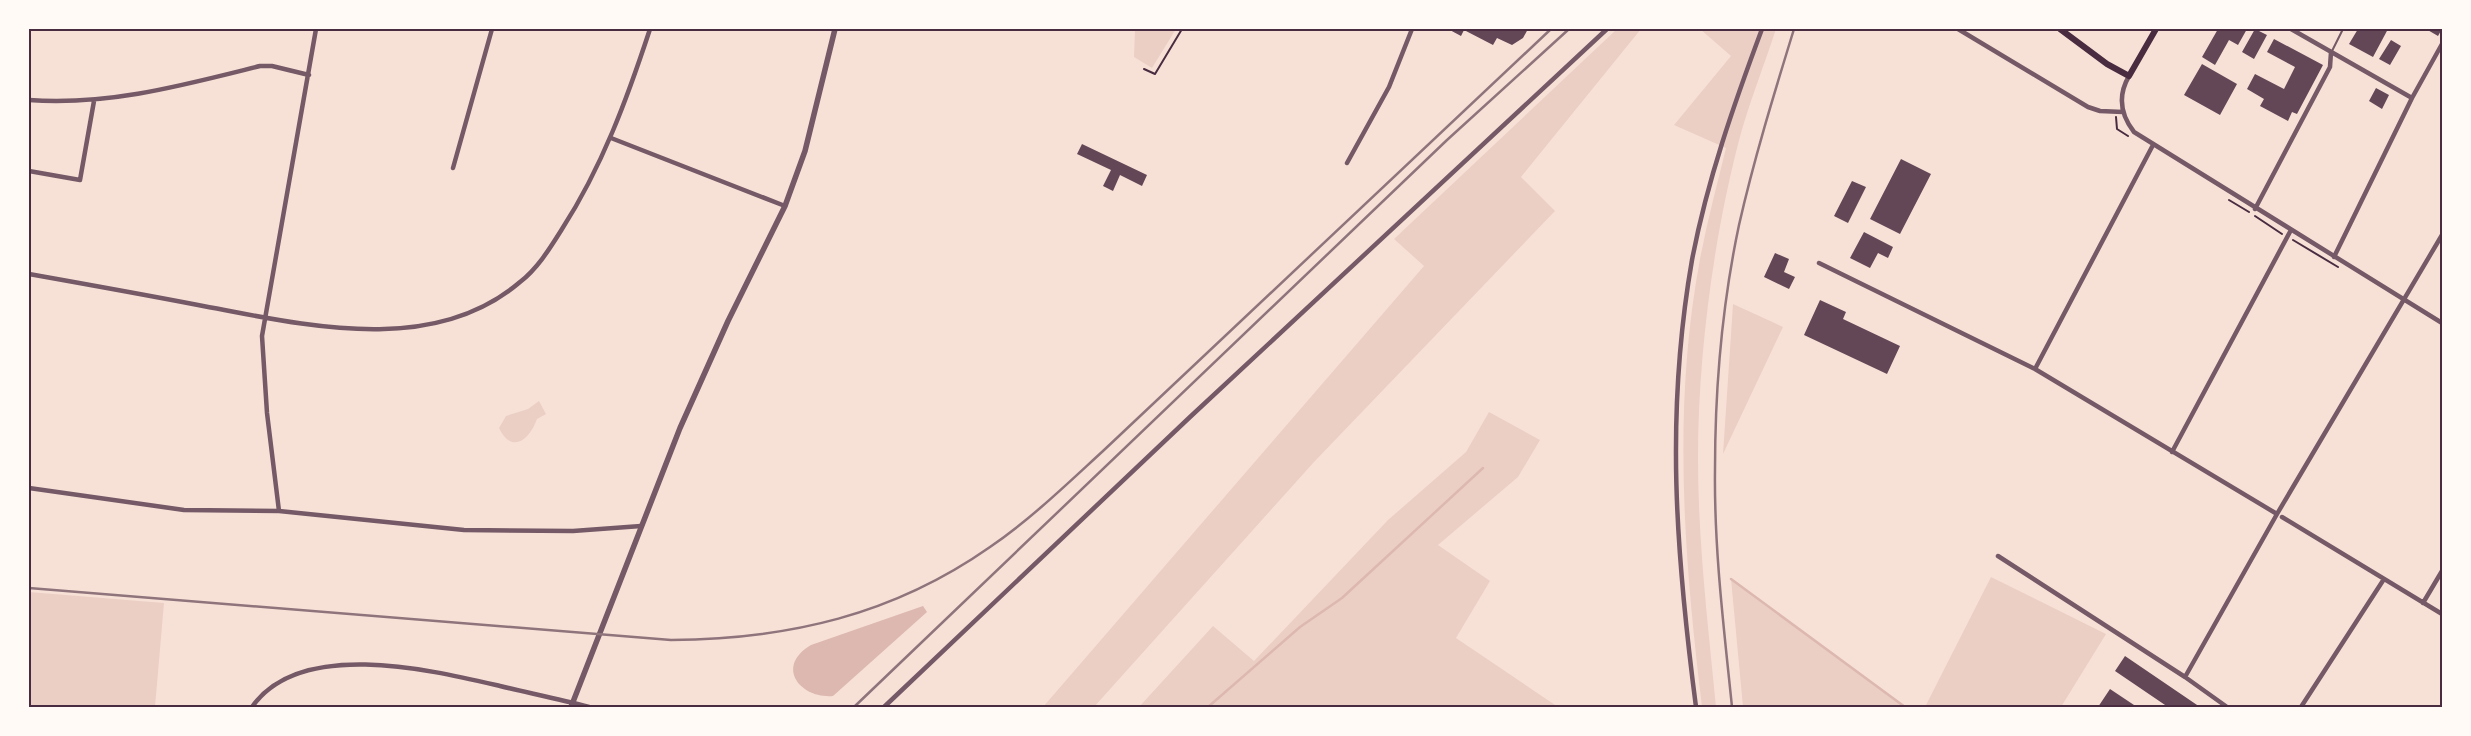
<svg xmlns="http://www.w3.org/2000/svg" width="2471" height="736" viewBox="0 0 2471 736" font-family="Overpass,sans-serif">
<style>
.green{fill:#ebcfc5}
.water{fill:#dcb8b0}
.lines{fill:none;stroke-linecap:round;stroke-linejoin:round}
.stream{stroke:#dcb8b0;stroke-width:2.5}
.building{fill:#644757}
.path{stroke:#4a2c40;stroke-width:2}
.service{stroke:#755966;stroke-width:2}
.minor{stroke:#755966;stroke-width:4.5}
.tertiary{stroke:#755966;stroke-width:5.5}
.secondary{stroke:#4a2c40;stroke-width:6}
.rail{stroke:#8f747c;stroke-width:2.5}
.neatline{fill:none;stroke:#4a2c40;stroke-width:2}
</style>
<rect width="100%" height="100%" fill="#f7e1d7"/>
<!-- green -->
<path class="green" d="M1135,29h41l-24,39 -18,-11z
M1617,29h24l-120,148 34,34 -241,251 -220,245h-51l381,-441 -30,-27z
M1700,29h76c-11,34 -25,69 -35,104 -27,100 -43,221 -43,325 0,83 10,167 18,249h-14c-18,-149 -30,-299 -2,-448 7,-37 17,-74 26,-111l-52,-23 57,-69z
M1733,304l50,23 -60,127z
M539,401l7,13 -9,5c-7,20 -25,36 -38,9l7,-12 22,-7z
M1489,412l51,28 -22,37 -80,68 52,36 -34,57 102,69h-419l74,-81 41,35 134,-141 78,-68z
M1991,577l115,57 -45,73h-136z
M1731,579l174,128h-162z
M29,592l135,11 -9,104h-126z"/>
<!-- water -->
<path class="water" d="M923,606l4,6 -94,84c-32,3 -59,-29 -22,-51z"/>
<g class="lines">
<!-- stream -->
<path class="stream" d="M1731,579l174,128
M1208,707l92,-80 42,-29 141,-130"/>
</g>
<!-- building -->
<path class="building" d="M1448,29h80l-5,9 -11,7 -15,-7 -4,7 -29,-15 -3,6z
M2218,29h29l-9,16 -9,-5 -14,25 -13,-8z
M2255,29l12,6 -13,24 -12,-7z
M2358,29h30l-15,28 -24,-13z
M2426,29h16l-4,7z
M2274,39l49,26 -26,49 -5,-2 -4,9 -28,-15 4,-7 -17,-10 8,-15 29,15 11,-22 -28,-15z
M2391,40l10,6 -11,19 -11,-6z
M2202,64l35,20 -17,31 -36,-20z
M2376,88l13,7 -7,14 -13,-8z
M1082,144l65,31 -5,11 -22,-11 -7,16 -10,-5 8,-16 -34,-16z
M1901,159l30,15 -31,60 -30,-15z
M1852,181l14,6 -18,36 -14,-7z
M1864,232l29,15 -5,11 -10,-5 -8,15 -20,-10z
M1775,253l14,6 -5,13 11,5 -6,12 -25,-12z
M1820,300l26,12 -3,7 57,27 -13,28 -83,-39z
M2125,656l75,51h-32l-53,-36z
M2110,689l27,18h-39z"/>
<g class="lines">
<!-- path -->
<path class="path" d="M1144,69l11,5 27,-45
M2116,117l1,12 11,7
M2229,200l20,12
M2255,216l27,18
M2293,240l45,27"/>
<!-- service -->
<path class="service" d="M2332,51l11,-22"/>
<!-- minor -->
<path class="minor" d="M1958,29l130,78 12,4 23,1
M2291,29l121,69
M2129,76c-11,19 -9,38 5,56l308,191
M29,100c79,6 155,-15 231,-34h12l37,9
M611,138l174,68
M1347,163l42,-76 23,-58
M453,168l39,-139
M29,171l51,9 14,-79
M2255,209l75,-142 1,-15
M2334,257l78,-159 30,-54
M1819,263l216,106 242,145
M29,274c56,10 112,20 169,31 103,19 233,53 322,-23 18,-14 30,-34 42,-53 40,-62 65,-130 88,-200
M2035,369l118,-224
M2172,452l119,-222
M29,488l155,22 95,1 185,19 109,1 68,-5
M279,511l-12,-98 -5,-77 54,-307
M2282,517l160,97
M1998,556l187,121 42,30
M2423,603l19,-32
M2185,677l92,-163 165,-279
M252,707c48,-69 179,-37 248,-21 29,7 59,13 89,21
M884,707l306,-290 417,-388
M1696,707c-20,-153 -31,-293 -4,-447 15,-79 42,-156 70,-231
M2301,707l83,-128"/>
<!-- tertiary -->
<path class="tertiary" d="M571,707l109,-279 48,-107 57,-115 20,-55 30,-122"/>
<!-- secondary -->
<path class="secondary" d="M2060,29l47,35 22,12 27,-47"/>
<!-- rail -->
<path class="rail" d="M29,588l642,52c118,-1 222,-25 319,-93 41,-28 77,-63 113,-96l448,-422
M854,707l593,-567 122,-111
M1732,707c-8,-78 -18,-158 -17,-237 0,-82 7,-165 24,-245 15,-66 35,-131 55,-196"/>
</g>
<!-- border -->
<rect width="2471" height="736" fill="none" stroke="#fffaf5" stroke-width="60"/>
<rect x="30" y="30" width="2411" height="676" class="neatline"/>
</svg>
